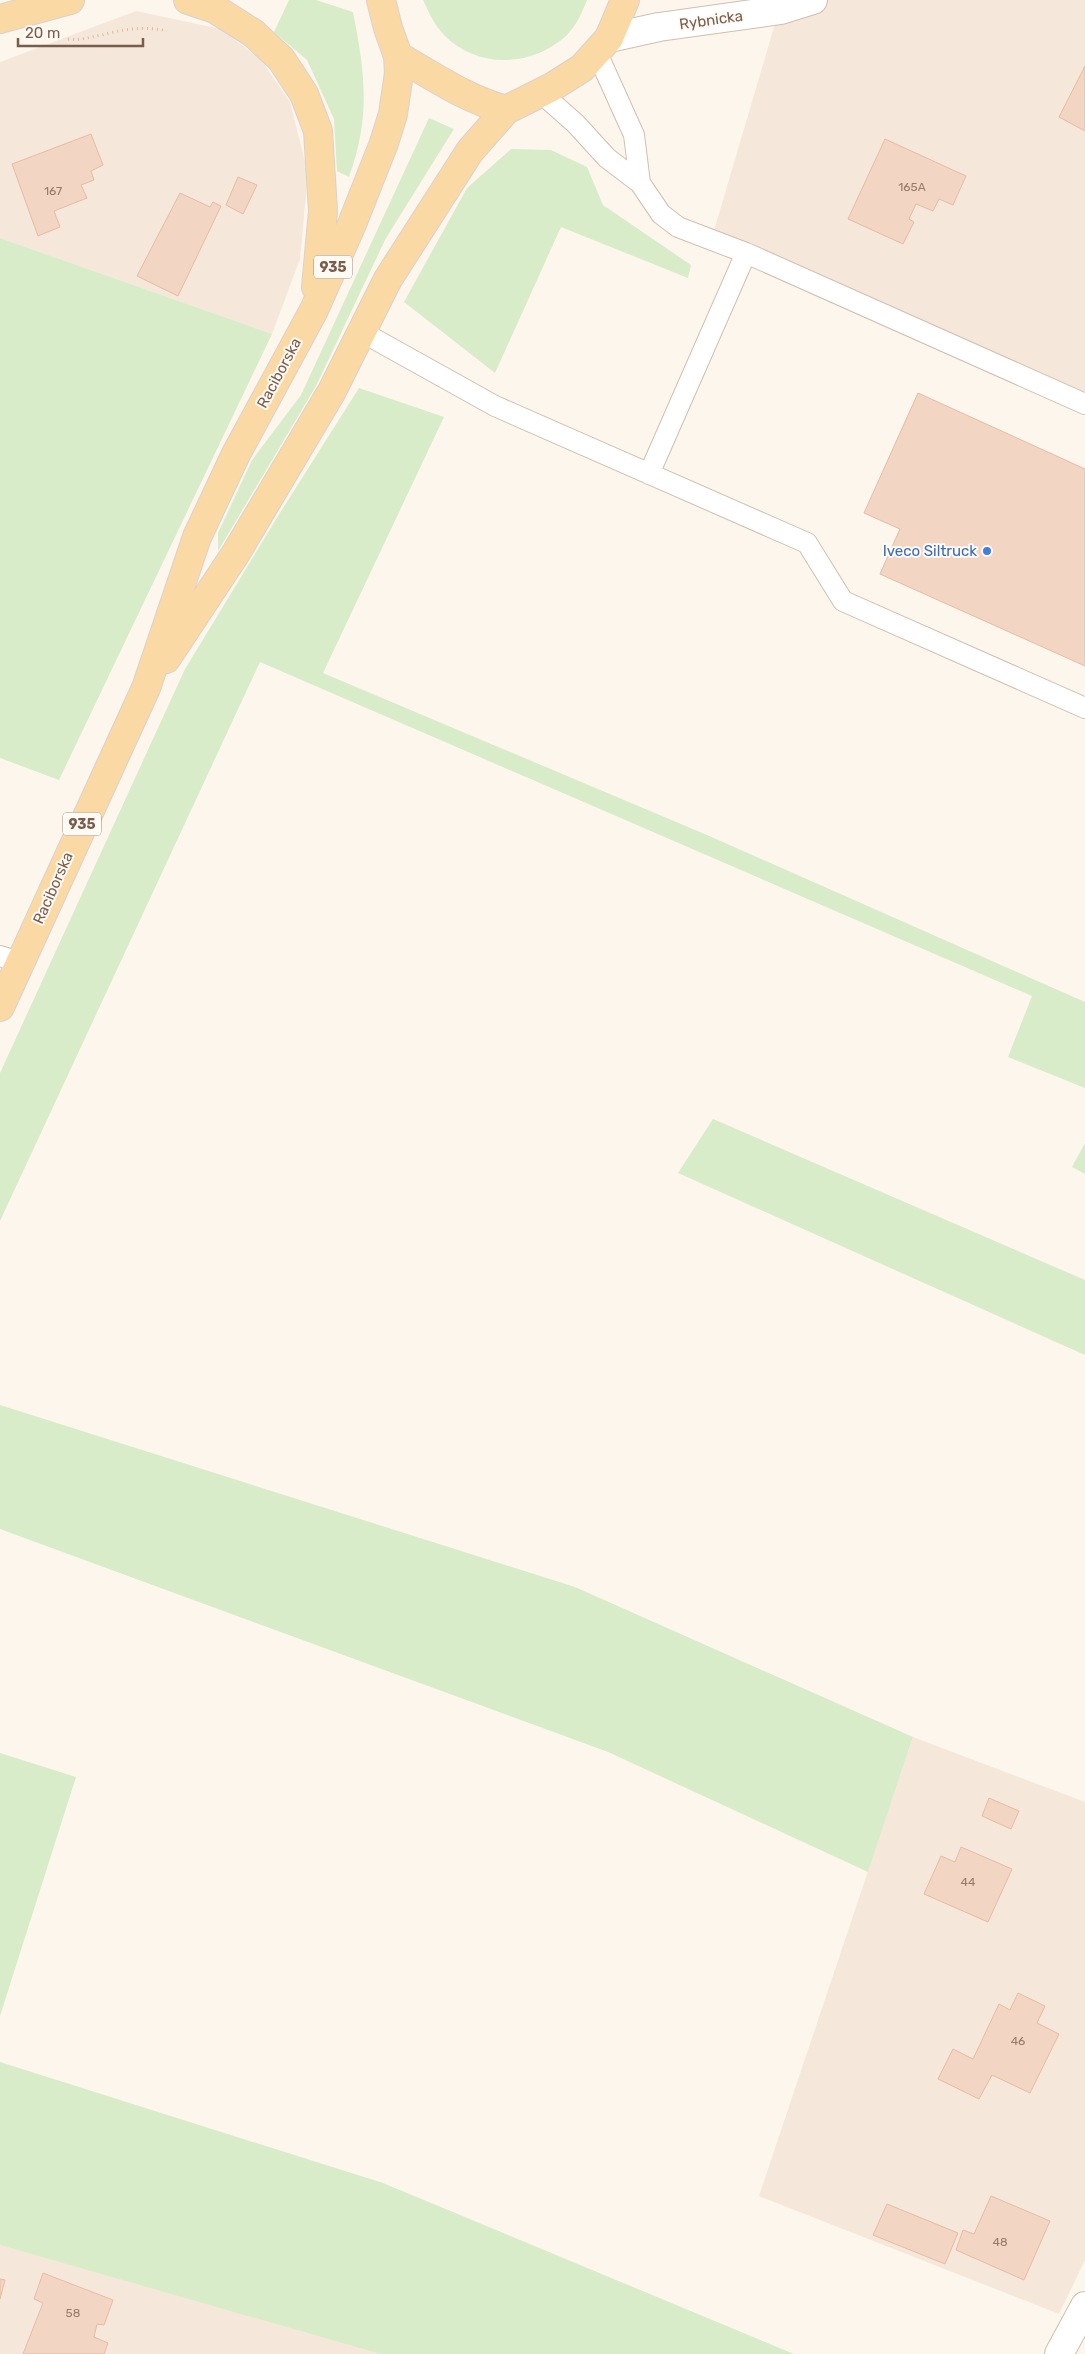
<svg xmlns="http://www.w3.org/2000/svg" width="1085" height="2354" viewBox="0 0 1085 2354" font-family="Rubik,sans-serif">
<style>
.residential{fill:#f5e8da}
.green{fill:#d8ecc9}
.building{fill:#f3d5c3;stroke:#e6bba3}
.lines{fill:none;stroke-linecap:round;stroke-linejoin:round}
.service-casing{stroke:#d1beb0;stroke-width:22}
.minor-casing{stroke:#d1beb0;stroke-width:30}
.tertiary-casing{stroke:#d1beb0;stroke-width:30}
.primary-casing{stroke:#dad1cd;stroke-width:30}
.path{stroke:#d9b8a5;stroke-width:3;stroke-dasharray:1 4;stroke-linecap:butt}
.service{stroke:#fff;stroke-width:20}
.minor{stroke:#fff;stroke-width:28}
.tertiary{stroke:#fff;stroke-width:28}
.primary{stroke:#fbd9a5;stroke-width:28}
.shop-dot{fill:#3f7fe0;stroke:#fffaf3;stroke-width:2}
.labels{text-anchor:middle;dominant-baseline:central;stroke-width:4;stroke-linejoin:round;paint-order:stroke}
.number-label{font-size:12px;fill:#987a6a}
.shield{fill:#fffaf3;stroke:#a28b7f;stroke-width:1}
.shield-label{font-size:14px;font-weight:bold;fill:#7a5c4d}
.street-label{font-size:15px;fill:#7a5c4d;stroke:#fffaf3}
.shop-label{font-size:15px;fill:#366cbe;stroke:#fffaf3;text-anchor:end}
</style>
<rect width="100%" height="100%" fill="#fdf6ec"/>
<!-- residential -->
<path class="residential" d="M782,0h303v399l-372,-165z
M136,11l85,18 40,31 29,42 18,72 -8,85 -28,75 -272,-96v-176z
M913,1737l172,65v458l-26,54 -300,-118z
M0,2245l33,9 347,100h-380z"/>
<!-- green -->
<path class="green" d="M289,0h27l37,12c12,61 18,104 -4,165l-12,-6 -3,-52 -27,-59 -33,-28z
M423,0h164c-5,13 -11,26 -21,36 -34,31 -88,33 -121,0 -10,-10 -16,-23 -22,-36z
M429,118l25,11 -68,109 -70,148 -98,165v-18l34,-73 49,-65z
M511,149l40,1 36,17 16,38 88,60 -3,13 -127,-51 -66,146 -91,-71 63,-114z
M0,238l272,96 -213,446 -59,-22z
M359,388l85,29 -121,256 384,162 378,167v86l-77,-31 24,-61 -772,-334 -260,559v-148l185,-404 93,-153z
M713,1119l372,161v75l-407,-182z
M1085,1143v31l-13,-7z
M0,1405l575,182 338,150 -45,135 -260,-120 -608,-223z
M0,1753l76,24 -76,239z
M0,2062l383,121 411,171h-414l-380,-109z"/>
<!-- building -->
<path class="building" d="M1085,66v65l-26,-14z
M91,134l12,31 -12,6 3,9 -13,5 6,13 -33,13 6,16 -22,9 -26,-72z
M885,139l81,37 -13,29 -14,-6 -6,12 -17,-7 -7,15 5,3 -11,22 -55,-25z
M238,177l19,8 -14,29 -17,-9z
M180,193l30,14 3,-5 8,4 -43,90 -41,-20z
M918,393l167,76v197l-205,-92 20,-45 -36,-16z
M989,1798l30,13 -8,18 -29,-13z
M961,1847l51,22 -24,53 -64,-28 17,-38 14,6z
M1018,1993l27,13 -8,17 22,11 -29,59 -38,-18 -13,24 -41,-20 15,-30 20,10 26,-55 11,6z
M991,2196l59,25 -26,59 -68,-30 7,-20 11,4z
M887,2204l71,29 -13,31 -72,-29z
M43,2273l70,27 -9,25 -7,-1 -3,13 14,6 -4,11h-81l20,-51 -9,-4z
M0,2279l5,1 -5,19z"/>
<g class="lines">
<!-- service casing -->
<g class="service-casing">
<path id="service" d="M597,53l37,82 6,48
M541,93l35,31 31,34 33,25 21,31 17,13 68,26 339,151
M362,332l133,74 312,137 36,58 242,107
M649,474l97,-221
M0,956l20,6"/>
</g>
<!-- minor casing -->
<g class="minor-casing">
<path id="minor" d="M1059,2354l26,-48"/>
</g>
<!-- tertiary casing -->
<g class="tertiary-casing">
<path id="tertiary" d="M609,38l50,-11 122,-17 32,-10"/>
</g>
<!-- primary casing -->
<g class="primary-casing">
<path id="primary" d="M188,0l27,9 38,24 28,26 23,35 14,37 5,80 -7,76
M0,19l70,-19
M398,56c35,20 68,43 108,54
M166,659l70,-106 96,-162 56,-112 82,-128 36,-41 46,-23 30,-19 27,-30 16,-38
M0,1007l146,-319 51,-151 39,-83 78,-144 38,-86 32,-81 9,-29 6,-41 -1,-17 -10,-28 -7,-28"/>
</g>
<!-- path -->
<path class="path" d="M68,39c12,2 21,-2 34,-4 21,-6 43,-9 65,-4"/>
<!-- service -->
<use href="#service" class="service"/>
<!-- minor -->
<use href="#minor" class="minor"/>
<!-- tertiary -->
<use href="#tertiary" class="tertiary"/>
<!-- primary -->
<use href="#primary" class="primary"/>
</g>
<!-- markers -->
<circle class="shop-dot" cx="987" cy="551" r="5"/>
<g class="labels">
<!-- number labels -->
<g class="number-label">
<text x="912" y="187">165A</text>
<text x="53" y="191">167</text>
<text x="968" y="1882">44</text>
<text x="1018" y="2041">46</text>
<text x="1000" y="2242">48</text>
<text x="73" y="2313">58</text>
</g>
<!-- shield labels -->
<g class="shield">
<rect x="314" y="255.5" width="38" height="23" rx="4"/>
<rect x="63" y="812.5" width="38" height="23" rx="4"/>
</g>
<g class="shield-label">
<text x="333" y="267">935</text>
<text x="82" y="824">935</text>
</g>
<!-- street labels -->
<g class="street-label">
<text transform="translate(711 20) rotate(-8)">Rybnicka</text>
<text transform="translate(279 373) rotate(-62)">Raciborska</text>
<text transform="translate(53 888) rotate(-66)">Raciborska</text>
</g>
<!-- shop labels -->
<g class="shop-label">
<text x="977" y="551">Iveco Siltruck</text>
</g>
</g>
<!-- scale -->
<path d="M18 38v8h125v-8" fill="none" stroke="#7a5c4d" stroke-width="2.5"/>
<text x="25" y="38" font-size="15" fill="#7a5c4d" stroke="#fffaf3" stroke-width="4" paint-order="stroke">20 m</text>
</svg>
